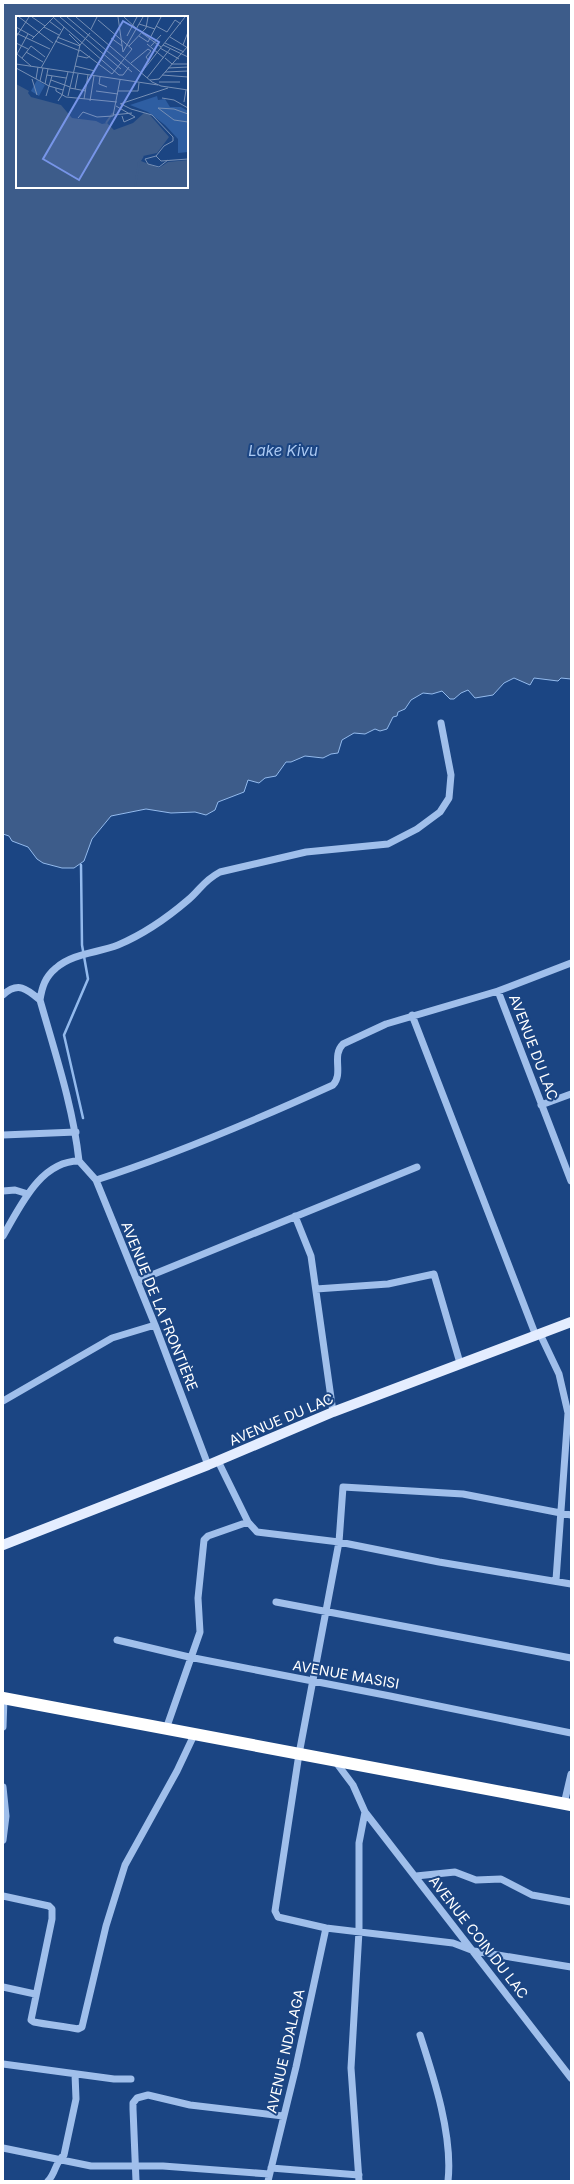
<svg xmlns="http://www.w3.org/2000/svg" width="574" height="2184" viewBox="0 0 574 2184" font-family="Inter,sans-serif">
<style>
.water{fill:#3d5c8a;stroke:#93baed;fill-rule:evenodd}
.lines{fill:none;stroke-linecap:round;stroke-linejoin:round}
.stream{stroke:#93baed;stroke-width:2.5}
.minor{stroke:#a0bfeb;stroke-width:7}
.major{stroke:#e4edff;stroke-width:10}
.highway{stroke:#fff;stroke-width:12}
.labels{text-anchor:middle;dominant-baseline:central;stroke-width:4;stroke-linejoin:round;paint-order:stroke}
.street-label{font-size:14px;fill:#fff;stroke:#1b4583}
.water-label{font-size:15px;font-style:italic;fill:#abc9f2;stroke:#1b4583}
.inset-river{fill:none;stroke:#3d5c8a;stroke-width:2}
.inset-road{fill:none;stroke:#768fb5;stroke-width:1}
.view{fill:#7795e8;fill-opacity:0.15;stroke:#7795e8;stroke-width:2}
.inset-edge{fill:none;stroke:#fff;stroke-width:2}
</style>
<rect width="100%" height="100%" fill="#1b4583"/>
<!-- water -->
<path class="water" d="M3,3h568v676l-10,-1 -3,3 -24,-3 -4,7 -16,-7 -10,5 -11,12 -18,3 -7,-8 -7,3 -7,6h-4l-8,-8 -10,3 -9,-1 -12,7 -6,9 -7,3 -1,4 -4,1 -6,12 -7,2 -5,-2 -10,5 -11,-1 -12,7 -4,13 -7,1 -8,4 -18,-2 -14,6h-5l-10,14 -11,2 -6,5 -11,-3 -4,12 -26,10 -3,8 -9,5 -11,-3 -24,1 -25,-4 -35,7 -19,23 -8,22 -10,7h-12l-19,-5 -6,-4 -9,-12 -16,-6 -3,-5 -6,-2zM17,17h170v170h-170z"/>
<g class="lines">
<!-- stream -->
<path class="stream" d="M81,865l1,80 6,34 -24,56 19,83"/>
<!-- minor -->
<path class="minor" d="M498,991l73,190
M3,995c15,-14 24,-6 37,5
M412,1015l124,321
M541,1105l30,-11
M3,1135l73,-3
M79,1161c-6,-55 -24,-108 -39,-161 2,-13 5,-23 16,-32 17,-15 42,-15 62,-23 26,-11 49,-27 70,-45 12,-10 15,-19 32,-28l86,-20 82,-8 29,-15 23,-17 9,-14 2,-23 -10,-52
M79,1161l17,19 59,145 53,140
M96,1180c81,-26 160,-60 237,-95 11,-12 -2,-29 10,-41l43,-20 112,-33 73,-28
M3,1191l12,-1 13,4
M295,1216l16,40 22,156
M3,1236c17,-29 37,-75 76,-75
M137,1281l280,-114
M316,1289l72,-5 46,-10 26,89
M540,1334l19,40 9,39 -12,167
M3,1401l109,-63 43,-13
M218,1461l30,61 9,10 82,10 100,20 132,22
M571,1515l-108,-21 -120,-7 -4,55 -40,212 -24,157 3,6 48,11 127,15 21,8 97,16
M276,1602l295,56
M117,1640l72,17 201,39 181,37
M3,1727l1,-29
M166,1729l34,-97 -2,-34 6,-58 4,-4 40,-14
M335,1761l18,24 12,27 206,266
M3,1787l3,29 -3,24
M564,1804l7,-30
M416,1876l39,-4 21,8 25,-1 31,16 39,7
M3,1896l46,10 3,3v10l-21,101 3,2c15,3 29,4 44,7l4,-2 24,-101 19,-61 52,-94 17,-36
M3,1987l32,7
M420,2035c14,43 33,101 28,146
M3,2064l111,15h17
M3,2148l88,18h72l106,8
M271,2168l88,7
M48,2181c8,-8 7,-19 16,-26l12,-56 -1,-25
M136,2181l-3,-72v-6l4,-5 11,-3 42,10 93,11
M268,2181l28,-114 30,-139
M359,2181l-8,-113 8,-137v-88l6,-31"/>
<!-- major -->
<path class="major" d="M3,1545l205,-80 125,-53 238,-90"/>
<!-- highway -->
<path class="highway" d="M3,1698l568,107"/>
</g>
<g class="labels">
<!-- street labels -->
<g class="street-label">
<text transform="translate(534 1047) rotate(69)">AVENUE DU LAC</text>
<text transform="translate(160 1306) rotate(68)">AVENUE DE LA FRONTIÈRE</text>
<text transform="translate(281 1419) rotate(-23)">AVENUE DU LAC</text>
<text transform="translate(346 1674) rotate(10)">AVENUE MASISI</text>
<text transform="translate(479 1937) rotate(52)">AVENUE COIN DU LAC</text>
<text transform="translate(285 2051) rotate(-77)">AVENUE NDALAGA</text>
</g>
<!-- water labels -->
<g class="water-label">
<text x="283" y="450">Lake Kivu</text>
</g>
</g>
<!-- overview -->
<g transform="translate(16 16)">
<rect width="172" height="172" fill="#1b4583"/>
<path d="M21,64l8,5 -6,11 -8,-5zM141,80l1,4 7,-1 5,8h11l7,4v41l-10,1v-14l-13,-14 -17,-13 -18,-7z" fill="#2e5ea2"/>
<path d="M0,68l13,7 -1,2 3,4 30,8 11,13 24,3 6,3 5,-1 7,7 19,-7 11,-10 6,2 19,22 -12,16 -14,3 -2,5 18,7 9,-6 20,-2v27h-172z" fill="#3d5c8a"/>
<path class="inset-river" d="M90,107l7,-10M119,171l4,-25 4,-6"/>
<path class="inset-road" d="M3,1l34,26M16,1l13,9M37,1l11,10M44,1l61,52M51,1l65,55M60,1l76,65 9,4 27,4M102,1l5,35M108,1l13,12M33,5l12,9M123,8l16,5M140,10l11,6 8,-12 6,4M0,11l18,10M28,11l15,8M48,11l55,48M75,13l6,-12M0,17l34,16M126,17l19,14M12,18l-11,20 14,12M53,18l11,11M111,20l10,-19M123,20l9,6 13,-25M0,21l13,-20M41,21l23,9M154,21l18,11M95,22l11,8M16,23l22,-22M39,25l25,10M0,27l12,6M149,27l19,9M131,28l17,14M147,29l25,12M167,29l5,-13M113,30l17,-18 2,-11M135,30l10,-11M144,32l19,11M64,34l32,24 20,-25 -34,-29M10,36l17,10M107,36l20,-35M62,40l9,2 3,-2M6,42l9,-12 14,11M149,42l7,6h16M115,47l17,-14 3,2 -5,6 3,4M0,48l142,21M59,50l20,5M0,52l33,18 14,4M25,52l23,-41M152,52l20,-1M149,56l23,-1M125,57l44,-56M31,59l19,3M103,59h4l6,-8M146,59l26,2M84,61l-1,7 8,3M131,62l23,-29M16,63l5,16M20,63l2,-12M35,64l19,7M134,64l9,-1 29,-33M24,65l3,-13M143,66h21M29,68l3,-15M40,72v3l10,6 51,5M54,72l16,3M59,73l3,-15M80,75l22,3M102,75h20l1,-8M30,80l6,-20M52,80l12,-51 10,-12M146,82l12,2 14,8M68,83l4,-24M42,85l4,-6 6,-23M74,85l4,-25M168,86l2,-12M104,88l48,-16M105,88l10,5 21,6 21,22v4l-9,5 -8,10M100,90l19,11 -11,5 -2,-6M172,98l-14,-5 -16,-1 16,12 14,2M97,99l19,-2M62,102l5,-6 14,5 16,-1 7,-36M140,140l-11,3 3,5 11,3 9,-7M140,140l5,5 27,-2"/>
<path class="view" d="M107,5l36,21 -80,138 -36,-21z"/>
<rect width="172" height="172" class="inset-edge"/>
</g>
<!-- border -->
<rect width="574" height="2184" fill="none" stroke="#ffffff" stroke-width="8"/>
</svg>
